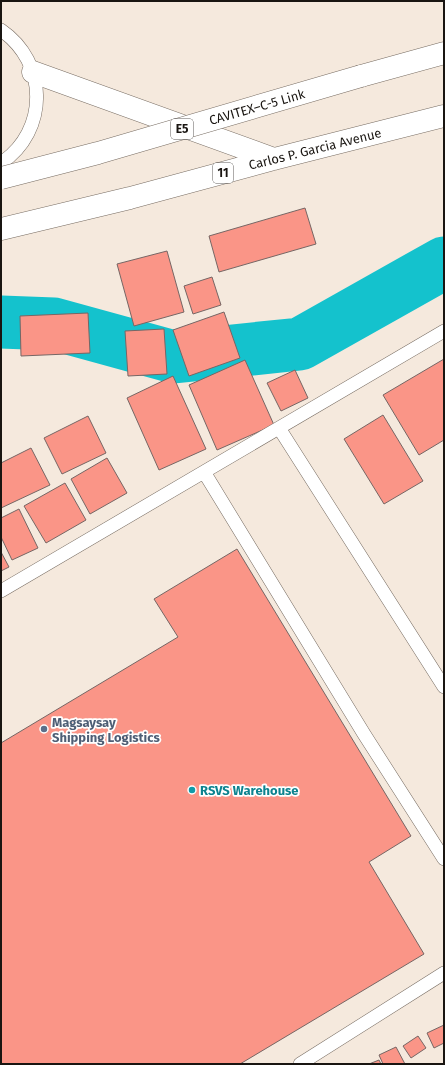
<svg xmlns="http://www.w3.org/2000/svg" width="445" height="1065" viewBox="0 0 445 1065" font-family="'Fira Sans',sans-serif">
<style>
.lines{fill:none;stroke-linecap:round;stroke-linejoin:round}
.river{stroke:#14c2cd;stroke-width:53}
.building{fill:#fa9587;stroke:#766664}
.lane-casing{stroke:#776c62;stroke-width:14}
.primary-casing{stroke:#776c62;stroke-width:23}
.highway-casing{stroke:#776c62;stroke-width:23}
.lane{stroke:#fff;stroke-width:13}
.primary{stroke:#fff;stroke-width:22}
.highway{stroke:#fff;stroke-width:22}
.highway-bridge-casing{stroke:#776c62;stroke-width:23;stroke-linecap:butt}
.highway-bridge{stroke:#fff;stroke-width:22}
.service-dot{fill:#5c6f8a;stroke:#fff;stroke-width:1.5}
.culture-dot{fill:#0f9aa8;stroke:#fff;stroke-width:1.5}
.labels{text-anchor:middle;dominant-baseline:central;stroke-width:3.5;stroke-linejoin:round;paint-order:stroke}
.shield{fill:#fff;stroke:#5e5b58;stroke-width:1}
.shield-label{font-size:12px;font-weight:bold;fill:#191511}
.street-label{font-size:13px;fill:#191511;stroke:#fff}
.service-label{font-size:13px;font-weight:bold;fill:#4e5e75;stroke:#fff;text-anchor:start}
.culture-label{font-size:13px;font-weight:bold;fill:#0d838f;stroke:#fff;text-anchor:start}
</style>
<rect width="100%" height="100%" fill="#f5e9dd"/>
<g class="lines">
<!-- river -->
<path class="river" d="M1,322l53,2 120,33 126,-13 144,-81"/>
</g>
<!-- building -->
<path class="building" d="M305,208l11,36 -97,28 -10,-36z
M167,251l17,61 -50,14 -17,-62z
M212,277l9,28 -28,9 -9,-28z
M224,312l16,46 -51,18 -16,-46z
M88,313l2,40 -69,3 -1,-40z
M164,329l3,45 -39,2 -3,-45z
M444,359v81l-25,15 -36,-60z
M245,360l29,65 -57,25 -28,-65z
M295,370l13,28 -27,13 -14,-28z
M173,376l33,73 -47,21 -32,-72z
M383,415l40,66 -39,23 -40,-65z
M88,416l18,37 -44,21 -18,-36z
M31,448l19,37 -49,23v-45z
M107,458l20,35 -37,21 -19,-35z
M65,483l21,37 -40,23 -22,-37z
M19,509l19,39 -26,12 -11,-23v-19z
M237,549l174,287 -42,26 55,92 -184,110h-239v-321l177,-106 -24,-38z
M1,552l8,15 -8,4z
M444,1025v18l-10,5 -7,-15z
M418,1036l8,12 -15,10 -8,-12z
M396,1047l9,17h-22l-4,-9z
M379,1060l2,4h-12z"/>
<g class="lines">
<!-- lane casing -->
<g class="lane-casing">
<path id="lane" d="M1,30c47,32 48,101 0,133
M279,428l165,259
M204,472l160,262 80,125
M1,591l443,-260
M300,1064l144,-91"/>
</g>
<!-- primary casing -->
<g class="primary-casing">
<path id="primary" d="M33,72l241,87
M1,229l129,-31 144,-39 170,-43"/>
</g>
<!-- highway casing -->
<g class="highway-casing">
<path id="highway" d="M361,76l83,-23"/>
</g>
<!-- lane -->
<use href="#lane" class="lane"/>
<!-- primary -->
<use href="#primary" class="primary"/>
<!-- highway -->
<use href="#highway" class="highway"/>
<!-- highway-bridge casing -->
<g class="highway-bridge-casing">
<path id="highway-bridge" d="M1,178l97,-25 263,-77"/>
</g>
<!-- highway-bridge -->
<use href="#highway-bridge" class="highway-bridge"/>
</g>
<!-- markers -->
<circle class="service-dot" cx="44" cy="729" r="4"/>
<circle class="culture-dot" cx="192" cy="790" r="4"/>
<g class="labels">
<!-- shield labels -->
<g class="shield">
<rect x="171" y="119" width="22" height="20" rx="3"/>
<rect x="213" y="163" width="20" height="20" rx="3"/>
</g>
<g class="shield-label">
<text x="182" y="129">E5</text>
<text x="223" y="173">11</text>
</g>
<!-- street labels -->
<g class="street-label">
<text transform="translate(257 107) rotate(-16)">CAVITEX–C-5 Link</text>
<text transform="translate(315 149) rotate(-14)">Carlos P. Garcia Avenue</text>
</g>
<!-- service labels -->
<g class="service-label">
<text x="52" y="722">Magsaysay<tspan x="52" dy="15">Shipping Logistics</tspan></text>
</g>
<!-- culture labels -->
<g class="culture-label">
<text x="200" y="790">RSVS Warehouse</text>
</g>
</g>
<!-- border -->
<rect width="445" height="1065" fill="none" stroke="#191511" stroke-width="4"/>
</svg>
